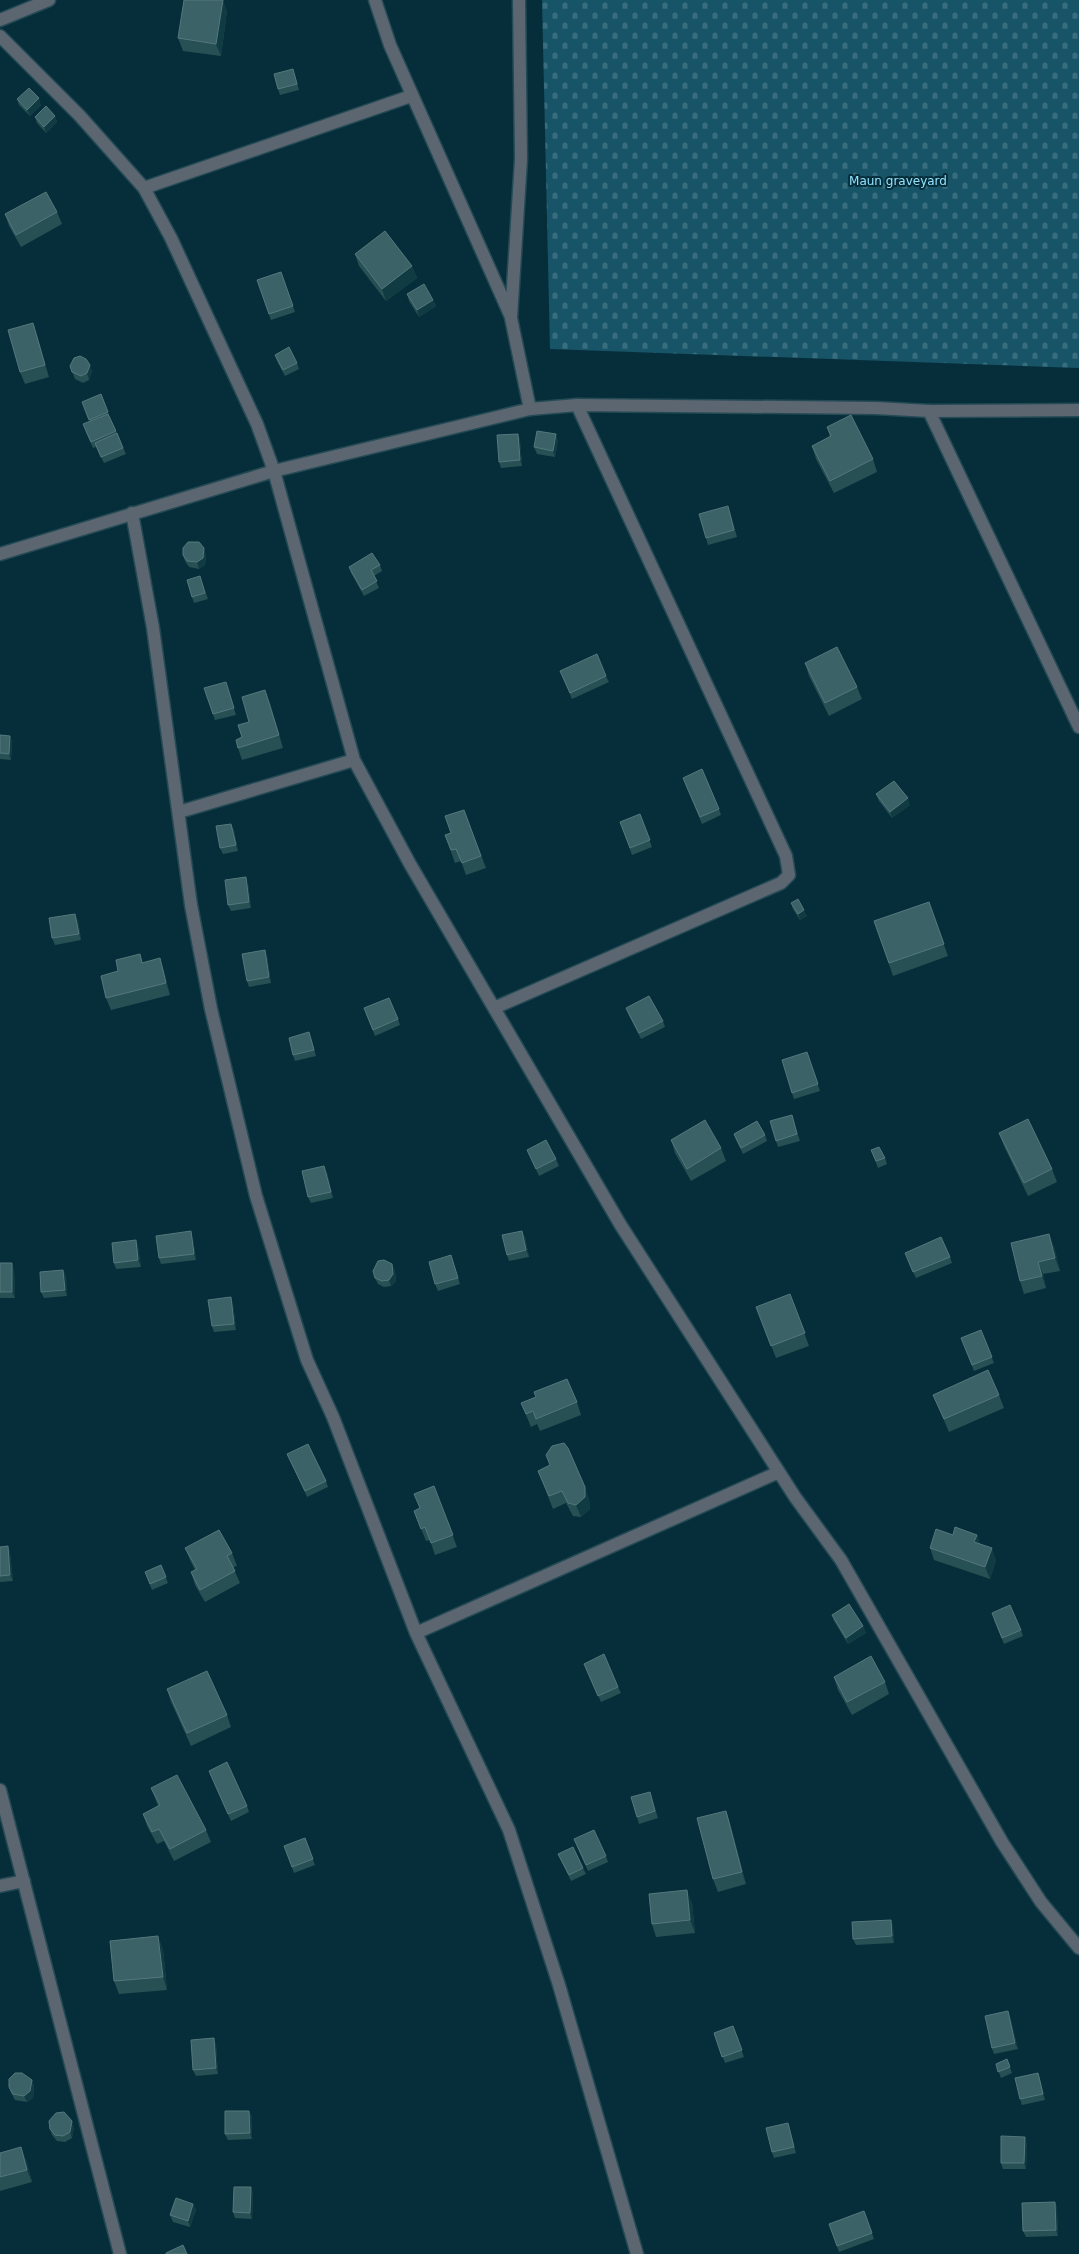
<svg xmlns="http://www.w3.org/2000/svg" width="1079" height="2254" viewBox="0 0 1079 2254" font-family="'DejaVu Sans',sans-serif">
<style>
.cemetery{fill:url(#cemetery-stones)}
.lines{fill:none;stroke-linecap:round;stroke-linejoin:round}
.minor-casing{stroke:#244a55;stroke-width:15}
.tertiary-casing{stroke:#244a55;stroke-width:15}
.minor{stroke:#5b6670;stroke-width:12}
.tertiary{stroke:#5b6670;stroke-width:12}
.wall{fill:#275054}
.shaded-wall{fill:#113b42}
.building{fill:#3b6266;stroke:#54787d}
.labels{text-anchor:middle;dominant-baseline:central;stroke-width:4;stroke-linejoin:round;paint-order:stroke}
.park-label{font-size:12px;fill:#93e1ff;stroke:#062e3a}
</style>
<defs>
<pattern id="cemetery-stones" width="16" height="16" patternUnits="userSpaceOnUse" patternTransform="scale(1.25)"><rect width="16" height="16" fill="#175467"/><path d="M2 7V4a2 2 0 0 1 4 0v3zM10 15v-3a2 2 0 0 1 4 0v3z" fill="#386d7e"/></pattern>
</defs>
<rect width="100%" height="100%" fill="#062e3a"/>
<!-- cemetery -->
<path class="cemetery" d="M542,0h537v368l-529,-19z"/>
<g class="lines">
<!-- minor casing -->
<g class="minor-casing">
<path id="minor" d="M375,0l15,45 121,272
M519,0l2,159 -10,159 19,91
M0,20l49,-20
M0,36l80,80 64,72 27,50 60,130 26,56 17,47 80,289 56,104 210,360 175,273 46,63 161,282 39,60 38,46
M144,188l267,-92
M929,411l150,-1
M132,513l21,115 38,277 20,104 45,187 51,164 26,57 83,216 93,197 50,155 78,269
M179,812l175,-52
M494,1008l287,-125 8,-8 -3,-19 -209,-451
M416,1633l363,-161
M0,1790l120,464
M0,1886l24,-5"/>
</g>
<!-- tertiary casing -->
<g class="tertiary-casing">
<path id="tertiary" d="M0,554l274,-83 256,-62 47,-4 299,3 53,3 150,316"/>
</g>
<!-- minor -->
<use href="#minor" class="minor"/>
<!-- tertiary -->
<use href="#tertiary" class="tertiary"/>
</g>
<!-- wall -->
<path class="wall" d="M227,11l-6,45 -38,-5 -5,-13z
M295,75l4,15 -19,5 -2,-6z
M17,99l24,6 -11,11 -11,-11z
M55,116l2,6 -11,11 -9,-10 -2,-6z
M57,212l5,12 -41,23 -12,-21 -4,-12z
M355,254l57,12 5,12 -31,23 -27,-35z
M281,272l14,40 -24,8 -14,-40z
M407,294l26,6 3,6 -17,11 -10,-16z
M37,335l12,42 -24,7 -5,-12z
M275,355l22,8 2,6 -14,7 -8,-15z
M70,366l22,5 -3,9 -6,3 -8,-4z
M101,394l9,24 16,36 -22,9 -8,-16 -3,1 -8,-18 5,-9 -8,-19z
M827,427l46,32 4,13 -43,21 -18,-34 -4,-13 18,-9z
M518,434l2,6 2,26 -21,2 -2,-6z
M558,440l-3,17 -18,-3 -3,-7z
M730,512l7,25 -29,8 -2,-7z
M206,554l-1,11 -6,4 -10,-2 -4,-6 -2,-6z
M380,565l2,6 -8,5 5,12 -15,8 -13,-23 -2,-6z
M200,576l8,23 -14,4 -2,-6z
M805,663l52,24 5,12 -33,17 -20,-40z
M560,671l46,5 3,6 -37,17z
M204,688l24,1 8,26 -21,5z
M270,703l13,45 -41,12 -4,-12 11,-26z
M0,735l10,1 2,6 -1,18 -11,-1z
M685,784l34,25 2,6 -19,9z
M876,794l34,11 -18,13 -13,-17z
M464,810l22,58 -20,7 -5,-14 -6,2 -10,-28 6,-2z
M640,814l12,33 -20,8 -12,-33z
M231,824l3,6 4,21 -15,3 -3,-6z
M248,884l3,24 -20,3 -3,-6z
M929,902l19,54 -55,20 -19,-55z
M791,903l16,13 -7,4 -7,-11z
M78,920l3,20 -26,5 -3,-7z
M265,950l2,6 4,27 -22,4 -2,-6z
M140,954l3,9 17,-5 4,13 6,24 -59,15 -5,-12 12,-27z
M626,1008l37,13 2,6 -24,12 -13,-25z
M366,1014l32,5 2,6 -25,11z
M311,1038l5,18 -21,5 -2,-6z
M807,1052l13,39 -26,8 -2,-6z
M792,1115l8,26 -22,6 -2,-6z
M999,1133l53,36 5,13 -29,14 -24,-50z
M734,1134l31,1 2,6 -24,13 -7,-14z
M671,1140l50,8 5,13 -35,20 -16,-28z
M527,1150l29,9 3,7 -20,10z
M871,1150l14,8 2,6 -9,4z
M327,1172l6,26 -22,5 -3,-6z
M522,1231l3,6 4,20 -20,4 -2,-6z
M193,1238l3,22 -35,4 -2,-6z
M136,1240l2,6 3,21 -25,2 -2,-6z
M1054,1246l6,25 -17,3 3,14 -22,6 -4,-13z
M451,1255l9,29 -22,7 -3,-7z
M950,1257l2,6 -36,15 -9,-19z
M0,1263l14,6 1,29h-15z
M392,1264l3,7 1,10 -5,5 -7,1 -6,-3 -3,-6z
M63,1270l3,6 1,20 -23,2 -3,-6z
M790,1294l19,52 -33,12 -20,-51z
M233,1303l3,27 -22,2 -2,-6z
M981,1330l13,33 -20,8 -13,-33z
M933,1395h66l5,13 -55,24z
M536,1398l41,4 4,13 -41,16 -3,-7 -6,3 -10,-24z
M287,1454l39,27 2,6 -21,10z
M538,1471l51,28 1,10 -9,8 -8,-1 -7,-13 -13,6z
M434,1486l23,61 -22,8 -5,-15 -4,1 -12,-30 6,-3z
M953,1535h24l3,9 16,16 -6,19 -56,-19 -4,-12z
M8,1546l2,7 3,28 -13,1v-35z
M185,1548l47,5 5,13 -4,1 7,16 -35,19 -10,-17 -4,-13 4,-2 -5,-10z
M161,1565l7,18 -16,7 -7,-18z
M832,1615l31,11 3,7 -18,11 -14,-23z
M994,1620l27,10 2,6 -19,8z
M584,1664l34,23 3,6 -20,9z
M834,1677l51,5 4,12 -37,21 -14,-25z
M167,1689l60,26 4,12 -40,19 -20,-44z
M209,1771l38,35 2,6 -18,9z
M151,1788l55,42 5,12 -37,19 -10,-20 -7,3 -10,-18 -4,-12 15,-8z
M650,1792l8,26 -19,6 -2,-7z
M726,1811l4,12 16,61 -28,8 -5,-13z
M305,1838l10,27 -21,8 -10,-27z
M574,1839l32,17 2,6 -20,9z
M558,1854l25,14 3,6 -15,7z
M692,1903l3,30 -39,4 -4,-13z
M891,1920l2,6 1,17 -38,2 -3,-6z
M163,1949l4,41 -48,4 -5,-13z
M1008,2011l2,6 8,32 -24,5 -2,-6z
M733,2026l11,31 -19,6 -11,-30z
M216,2044l2,30 -22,2 -3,-6z
M1007,2059l5,14 -11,5 -5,-14z
M1038,2073l2,6 5,21 -23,5 -2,-6z
M32,2080l2,6 -1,12 -6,4 -12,-2 -4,-7 -2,-6z
M249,2111l3,6v22l-24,1 -3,-6z
M74,2127l-2,11 -7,4 -8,-1 -5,-6 -2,-6z
M790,2130l6,23 -22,5 -2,-6z
M1027,2143l-1,26h-23l-2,-6z
M0,2153l26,6 6,23 -32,9z
M251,2187l2,7 -1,25 -17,-1 -2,-6z
M1055,2202l2,6 1,28 -32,1 -3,-6z
M193,2204l3,6 -6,17 -17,-5 -3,-7z
M864,2211l10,28 -35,13 -10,-28z"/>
<!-- shaded-wall -->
<path class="shaded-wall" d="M223,0l4,11 -6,45 -5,-12z
M39,98l2,7 -11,11 -3,-6z
M55,116l2,6 -11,11 -2,-6z
M412,266l5,12 -31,23 -4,-12z
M433,300l3,6 -17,11 -2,-7z
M33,323l4,12 12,42 -4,-12z
M90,365l2,6 -3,9 -2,-7z
M518,434l2,6 2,26 -2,-6z
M556,434l2,6 -3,17 -2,-6z
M204,548l2,6 -1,11 -6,4 -2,-7z
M265,690l5,13 13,45 -4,-13z
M10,736l2,6 -1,18 -2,-6z
M908,798l2,7 -18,13 -2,-6z
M231,824l3,6 4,21 -2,-6z
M246,877l2,7 3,24 -2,-6z
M804,910l3,6 -7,4 -2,-6z
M75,914l3,6 3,20 -2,-6z
M265,950l2,6 4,27 -2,-6z
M160,958l4,13 6,24 -4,-12z
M324,1166l3,6 6,26 -2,-6z
M191,1231l2,7 3,22 -2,-6z
M522,1231l3,6 4,20 -3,-7z
M1049,1234l5,12 6,25 -5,-13z
M136,1240l2,6 3,21 -3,-7z
M1038,1262l5,12 3,14 -4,-12z
M12,1263l2,6 1,29 -3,-6z
M392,1264l3,7 1,10 -5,5 -2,-6z
M63,1270l3,6 1,20 -2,-6z
M231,1297l2,6 3,27 -2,-6z
M585,1487l4,12 1,10 -9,8 -5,-12z
M977,1535l4,12 -7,-5z
M8,1546l2,7 3,28 -3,-6z
M992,1548l4,12 -6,19 -5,-12z
M863,1626l3,7 -18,11 -2,-6z
M726,1811l4,12 16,61 -4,-12z
M687,1890l5,13 3,30 -5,-13z
M891,1920l2,6 1,17 -2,-7z
M158,1936l5,13 4,41 -4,-13z
M1008,2011l2,6 8,32 -3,-6z
M214,2038l2,6 2,30 -2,-6z
M1038,2073l2,6 5,21 -2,-6z
M32,2080l2,6 -1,12 -6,4 -3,-6z
M249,2111l3,6v22l-2,-6z
M72,2121l2,6 -2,11 -2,-6z
M1025,2137l2,6 -1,26 -2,-6z
M21,2147l5,12 6,23 -5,-12z
M251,2187l2,7 -1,25 -2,-6z
M1055,2202l2,6 1,28 -2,-6z
M193,2204l3,6 -6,17 -2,-6z"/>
<!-- building -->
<path class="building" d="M184,0h39l-7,44 -38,-6z
M293,69l4,15 -19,5 -4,-15z
M29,88l10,10 -12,12 -10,-11z
M46,106l9,10 -11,11 -9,-10z
M46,192l11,20 -41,23 -11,-21z
M385,231l27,35 -30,23 -27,-35z
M281,272l12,34 -24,8 -12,-34z
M424,284l9,16 -16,10 -10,-16z
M33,323l12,42 -25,7 -12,-42z
M289,347l8,16 -14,7 -8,-15z
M80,356l6,3 4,6 -3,8 -6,3 -9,-4 -2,-6 4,-8z
M101,394l7,18 -19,8 -7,-18z
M108,414l8,17 -25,11 -8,-18z
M851,415l22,44 -43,22 -18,-35 19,-10 -4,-9z
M537,431l19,3 -3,17 -19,-4z
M117,433l6,15 -22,9 -6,-14z
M518,434l2,26 -21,2 -2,-27z
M728,506l6,24 -28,8 -7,-24z
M188,542h11l5,6 -1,10 -6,4 -10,-1 -4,-6v-7z
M372,553l8,12 -9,5 6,11 -15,9 -13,-23z
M200,576l5,17 -13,4 -5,-17z
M837,647l20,40 -32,16 -20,-40z
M597,654l9,22 -36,17 -10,-22z
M226,682l8,26 -21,6 -9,-26z
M265,690l14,45 -41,13 -2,-8 6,-3 -4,-12 11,-3 -7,-25z
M0,735l10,1 -1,18 -9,-1z
M702,769l17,40 -19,8 -17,-39z
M894,781l14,17 -18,14 -14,-18z
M464,810l17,46 -19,7 -6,-14 -5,1 -6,-15 6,-2 -6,-17z
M640,814l10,26 -20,8 -10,-26z
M231,824l5,21 -16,3 -4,-22z
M246,877l3,25 -21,3 -3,-25z
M798,899l6,11 -6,4 -7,-11z
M929,902l15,42 -55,19 -15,-42z
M75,914l4,20 -27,4 -3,-20z
M265,950l4,27 -22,4 -5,-27z
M140,954l2,9 18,-5 6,25 -60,15 -5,-22 17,-5 -2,-11z
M649,996l14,25 -24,12 -13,-25z
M389,998l9,21 -25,11 -9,-22z
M309,1032l5,18 -21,5 -4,-17z
M807,1052l11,32 -26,9 -10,-33z
M792,1115l5,19 -21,7 -6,-20z
M1028,1119l24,50 -28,14 -25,-50z
M705,1120l16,28 -34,21 -16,-29z
M757,1121l8,14 -24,13 -7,-14z
M546,1140l10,19 -20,10 -9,-19z
M879,1147l6,11 -9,3 -5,-11z
M324,1166l7,26 -23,5 -6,-26z
M191,1231l3,23 -35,4 -3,-22z
M522,1231l4,19 -19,5 -5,-20z
M1049,1234l6,24 -17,4 4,14 -22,5 -9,-38z
M941,1237l9,20 -37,15 -8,-19z
M136,1240l2,20 -24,3 -2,-20z
M451,1255l7,23 -23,6 -6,-22z
M384,1260l8,4 1,10 -4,6 -7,1 -7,-3 -2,-7 5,-10z
M0,1263h12v29h-12z
M63,1270l2,20 -24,2 -1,-20z
M790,1294l15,39 -34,13 -15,-39z
M231,1297l3,27 -22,2 -4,-26z
M981,1330l11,27 -20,8 -11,-27z
M988,1370l11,25 -55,24 -11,-24z
M567,1379l10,23 -41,17 -3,-8 -7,3 -5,-11 15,-6 -2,-5z
M564,1443l4,5 17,39v10l-9,8 -8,-2 -6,-12 -13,5 -11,-25 12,-6 -4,-10 6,-9z
M308,1444l18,37 -21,10 -18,-37z
M434,1486l19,49 -22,8 -6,-16 -4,2 -7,-18 6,-3 -6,-14z
M955,1527l22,8 -3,7 18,6 -7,19 -55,-19 6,-19 17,6z
M219,1530l13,23 -5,3 8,15 -35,19 -9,-18 6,-3 -12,-21z
M8,1546l2,29 -10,1v-29z
M161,1565l5,12 -16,7 -5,-12z
M849,1604l14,22 -17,12 -14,-23z
M1010,1605l11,25 -19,8 -10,-25z
M604,1654l14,33 -20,9 -14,-32z
M871,1656l14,26 -38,20 -13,-25z
M207,1671l20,44 -40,18 -20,-44z
M227,1762l20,44 -19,8 -19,-43z
M177,1775l29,55 -36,19 -11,-20 -7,3 -9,-18 17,-9 -9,-17z
M650,1792l5,19 -18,6 -6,-20z
M726,1811l16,61 -29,7 -16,-61z
M594,1830l12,26 -20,9 -12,-26z
M305,1838l8,21 -21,8 -8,-21z
M573,1847l10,21 -14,7 -11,-21z
M687,1890l3,30 -38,4 -3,-30z
M891,1920l1,16 -39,3 -1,-17z
M158,1936l5,41 -49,4 -4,-40z
M1008,2011l7,32 -23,5 -7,-32z
M733,2026l9,24 -20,7 -8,-24z
M214,2038l2,30 -23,2 -2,-30z
M1007,2059l3,8 -12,5 -2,-8z
M15,2073h7l10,7 -2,11 -6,5 -11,-2 -4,-7v-8z
M1038,2073l5,21 -23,5 -5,-21z
M225,2111h24l1,22 -25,1z
M64,2112l8,9 -2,11 -7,4 -8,-1 -5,-6 -1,-8 7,-8z
M788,2123l6,24 -22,5 -6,-24z
M1001,2136l24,1 -1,26h-23z
M21,2147l6,23 -27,7v-24z
M234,2187h17l-1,26 -17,-1z
M176,2198l17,6 -5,17 -18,-6z
M1055,2202l1,28 -33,1 -1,-28z
M864,2211l8,22 -35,13 -8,-22z
M183,2245l4,9h-21v-1z"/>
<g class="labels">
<!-- park labels -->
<g class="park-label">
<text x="898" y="181">Maun graveyard</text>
</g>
</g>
</svg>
